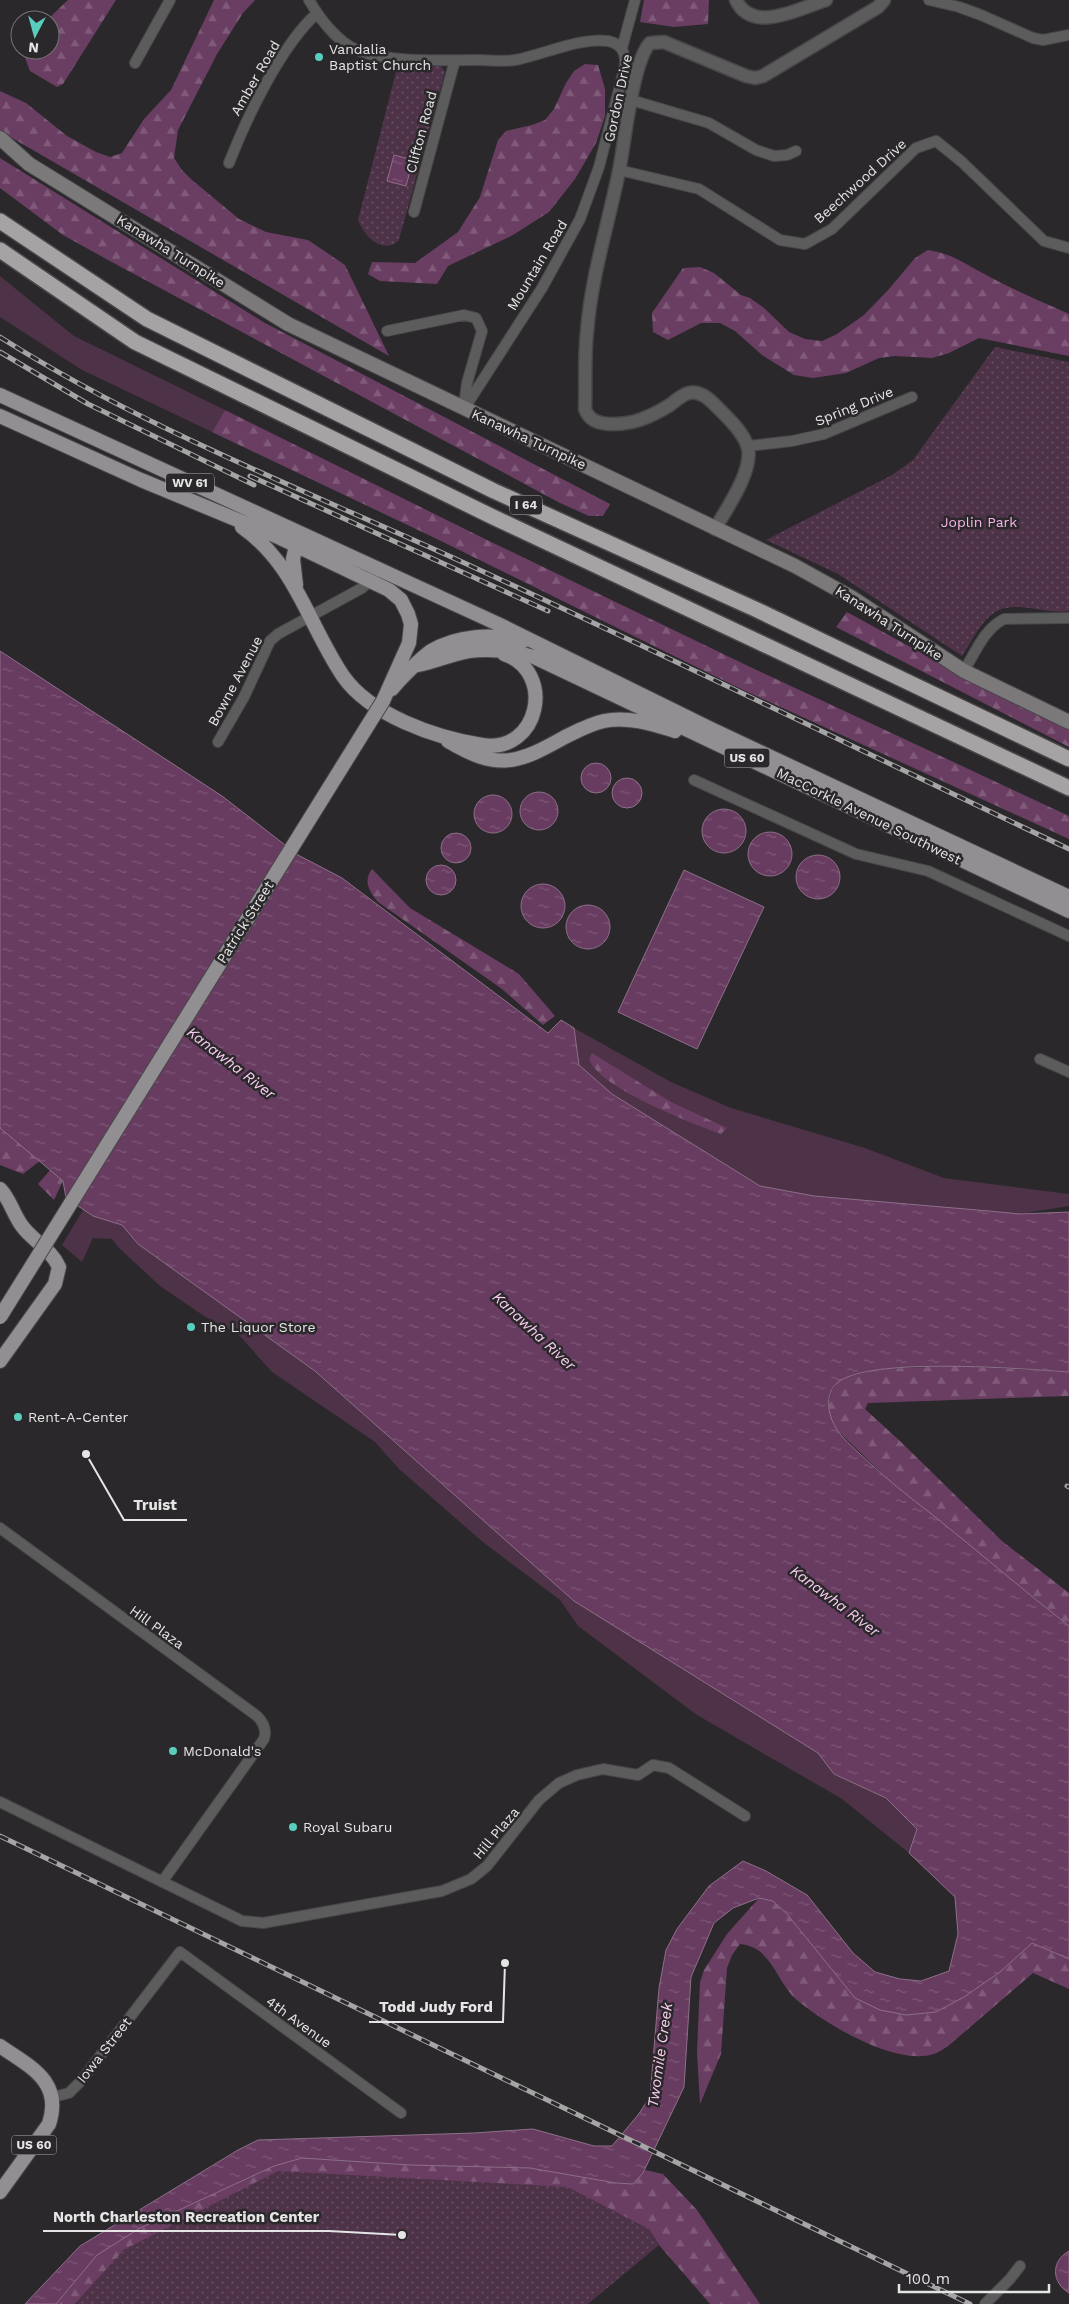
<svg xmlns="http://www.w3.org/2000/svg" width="1069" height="2304" viewBox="0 0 1069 2304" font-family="'Work Sans',sans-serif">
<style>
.grass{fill:#4d3248}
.forest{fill:url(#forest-firs)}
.park{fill:url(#park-dots)}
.water{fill:url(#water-ripples);stroke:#8e6f89}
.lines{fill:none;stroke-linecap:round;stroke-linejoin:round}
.minor-casing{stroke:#484648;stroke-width:12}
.tertiary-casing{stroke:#484648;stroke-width:15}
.secondary-casing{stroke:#484648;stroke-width:16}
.primary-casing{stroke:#484648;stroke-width:16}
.motorway-casing{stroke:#484648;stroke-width:18}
.minor{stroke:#5d5c5d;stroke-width:10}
.tertiary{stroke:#5d5c5d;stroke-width:12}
.secondary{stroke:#7b797a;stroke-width:14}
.primary{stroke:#918f91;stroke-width:14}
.motorway{stroke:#a6a3a5;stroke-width:15}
.rail-casing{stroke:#a6a5a6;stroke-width:5}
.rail{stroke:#2a282a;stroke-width:3;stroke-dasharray:9;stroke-linecap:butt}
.primary-bridge-casing{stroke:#484648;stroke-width:16;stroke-linecap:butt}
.primary-bridge{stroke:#918f91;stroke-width:14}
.poi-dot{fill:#59cebe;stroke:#2a282a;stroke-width:2}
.labels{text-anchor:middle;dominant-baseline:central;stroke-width:5;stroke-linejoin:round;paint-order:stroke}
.shield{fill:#2a282a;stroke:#aeacae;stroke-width:1}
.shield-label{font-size:12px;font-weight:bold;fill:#e6e5e6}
.poi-label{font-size:14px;fill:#e6e5e6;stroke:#2a282a;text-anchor:start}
.street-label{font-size:14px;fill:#e6e5e6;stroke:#2a282a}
.park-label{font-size:14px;fill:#fbb3ed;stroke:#2a282a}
.water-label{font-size:15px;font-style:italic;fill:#f9cdf0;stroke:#2a282a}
.leader{fill:none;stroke:#e6e5e6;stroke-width:2}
.callout-dot{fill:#e6e5e6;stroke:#2a282a;stroke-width:2}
.callout-label{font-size:15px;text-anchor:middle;font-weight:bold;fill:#e6e5e6;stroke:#2a282a;stroke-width:5;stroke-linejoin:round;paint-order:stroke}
</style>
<defs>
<pattern id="forest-firs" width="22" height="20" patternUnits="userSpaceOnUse" patternTransform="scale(1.25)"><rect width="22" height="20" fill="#6a3e63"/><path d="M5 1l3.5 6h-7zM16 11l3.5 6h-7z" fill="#7f5a79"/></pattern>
<pattern id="park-dots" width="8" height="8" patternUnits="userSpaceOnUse" patternTransform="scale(1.25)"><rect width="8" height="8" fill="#4d3248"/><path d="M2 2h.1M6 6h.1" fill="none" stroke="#675062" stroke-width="1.8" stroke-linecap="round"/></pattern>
<pattern id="water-ripples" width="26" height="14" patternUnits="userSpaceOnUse" patternTransform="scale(1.25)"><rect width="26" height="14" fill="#683c61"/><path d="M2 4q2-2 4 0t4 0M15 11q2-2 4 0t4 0" fill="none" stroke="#7e5878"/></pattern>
</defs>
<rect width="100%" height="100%" fill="#2a282a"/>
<!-- grass -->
<path class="grass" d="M0,276l74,60 151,74 -13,22 -130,-62 -82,-53z
M574,1028l97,54 60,26 134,40 79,30 125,16v12l-49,8 -206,-18 -54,-10 -148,-92 -33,-29z
M83,1210l10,6 29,9 16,19 177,126 503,383 16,21 51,24 33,31 -9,24 -67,-54 -145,-84 -119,-89 -18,-26 -76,-57 -85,-74 -24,-27 -103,-70 -34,-38 -34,-18 -44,-30 -41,-38 -7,-9 -19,-1 -11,24 -20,-17z"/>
<!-- forest -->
<path class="forest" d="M68,0h48l-53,84 -6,3 -27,-16 -8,-21h28v-30h-3z
M214,0h41l-12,13 -26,41 -39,76 -4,28 8,12 10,10 47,39 27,13 42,8 37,25 44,91 -389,-225v-40l26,12 41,33 29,16 14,5 12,-4 22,-34 27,-29z
M644,0h65l-1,24 -34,3 -34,-5z
M585,64l13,1 7,24v27l-9,27 -21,36 -26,33 -36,23 -65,31 -11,18 -57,-3 -12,-7 4,-12 43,1 43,-31 22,-35 18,-57 8,-9 26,-6 13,-5 9,-11 12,-26 8,-12z
M0,158l265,165 345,181 -7,12h-14l-29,-13 -452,-243 -45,-25 -63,-47z
M928,250c26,4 38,15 60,26 26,14 54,26 81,38v42l-90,-18 -30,15 -17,5 -37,-2 -16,2 -33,15 -33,5 -19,-3 -32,-20 -27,-24 -15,-8h-19l-33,17 -15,-8 -1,-19 31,-45 17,-1 14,6 27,22 9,3 14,10 25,24 16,7 17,2 15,-7 27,-19 25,-26 26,-31z
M225,410l260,129 261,126 323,151v23l-328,-150 -302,-149 -227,-108z
M847,612l165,91 57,24v20l-233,-120z
M372,869l38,39 109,66 36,42 -12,9 -41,-36 -124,-87c-9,-11 -15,-21 -6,-33z
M592,1053l79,49 56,26 -6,6c-30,-11 -122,-46 -132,-75z
M0,1128l41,32 -18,14 -23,-9z
M51,1169l12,12 -9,19 -16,-16z
M955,1366l114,6v24l-201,7 -3,6 36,33 101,99 67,52v33l-174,-140 -58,-56 -7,-14 -2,-10 3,-14 5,-8 7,-6 36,-9z
M759,1898l14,3 14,13 68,84 109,-1 36,-25 32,-29 37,16v30l-36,-16 -86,74c-4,2 -9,6 -13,7 -40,12 -106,-29 -136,-53 -22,-18 -25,-54 -58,-57l-8,11 -5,13 -6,86 -21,50 -3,-52 3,-70 4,-12 23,-36z
M302,2158l108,7 120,3 86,15 17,1 12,-14 18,4 34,36 63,94h-50l-51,-59 -10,-16 -524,20 -50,55h-19l41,-49 43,-27 134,-62z"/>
<!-- park -->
<path class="park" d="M439,64l6,8 -46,168c-16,16 -35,-4 -41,-20l39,-152z
M995,347l74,15v249c-26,4 -59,-15 -80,6 -11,10 -19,27 -27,39l-124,-82 -72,-34 126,-65 21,-15z
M278,2171l290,16 81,42 10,16 -71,59h-513l50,-55z"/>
<!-- water -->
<path class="water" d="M394,155l19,5 -7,26 -19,-5z
M0,651l222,145 76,59 44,23 206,155 13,-13 13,8 5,37 33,29 148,92 54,10 175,15 31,3 49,-2v160c-45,-3 -200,-16 -232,11 -13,11 -9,32 -1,45 6,10 17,19 25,27 23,22 48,42 73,61 45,36 89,74 135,110v333l-37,-16 -32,29 -36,25 -28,15 -30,3 -26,-5 -25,-12 -68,-84 -14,-13 -14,-3 -26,10 -19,15 -23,54 -7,110 -41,86 -10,11 -17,-1 -86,-15 -120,-3 -108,-7 -28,8 -134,62 -43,27 -41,49h-31l55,-58 158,-96 20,-10 216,-7 59,-4 61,17h18l26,-31 12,-18 9,-109 7,-38 11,-21 32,-43 34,-25 23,10 41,24 46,58 22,19 25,7 21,2 28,-10 9,-37 -3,-37 -46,-44 8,-24 -31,-31 -52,-24 -16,-21 -244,-152 -259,-230 -177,-127 -16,-19 -29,-9 -27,-18 -3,-17 -63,-53z
M581 778a15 15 0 1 1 30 0a15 15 0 1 1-30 0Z
M612 793a15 15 0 1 1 30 0a15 15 0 1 1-30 0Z
M520 811a19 19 0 1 1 38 0a19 19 0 1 1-38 0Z
M474 814a19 19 0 1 1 38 0a19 19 0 1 1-38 0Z
M702 831a22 22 0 1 1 44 0a22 22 0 1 1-44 0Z
M748 854a22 22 0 1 1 44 0a22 22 0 1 1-44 0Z
M441 848a15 15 0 1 1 30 0a15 15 0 1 1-30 0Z
M796 877a22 22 0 1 1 44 0a22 22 0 1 1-44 0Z
M426 880a15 15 0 1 1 30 0a15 15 0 1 1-30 0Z
M684,870l80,37 -67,142 -79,-37z
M521 906a22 22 0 1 1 44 0a22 22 0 1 1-44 0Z
M566 927a22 22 0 1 1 44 0a22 22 0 1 1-44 0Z
M1069,2251v42c-18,-11 -18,-32 0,-42z"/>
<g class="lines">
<!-- minor casing -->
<g class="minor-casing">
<path id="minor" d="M309,0c11,19 29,43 50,51 34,12 82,9 118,9 12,0 26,2 38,0 28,-5 65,-23 93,-19 16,3 19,16 16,29l-25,97 -19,52 -38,69 -78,121
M929,0l30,7 22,8 52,23 10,2 26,-5
M622,48l13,-48
M135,63l35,-63
M631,100l78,23 47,27 18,6 13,-1 9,-4
M229,163c18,-46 51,-116 88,-150
M619,170l80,19 81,51 25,4 27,-15 84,-81 20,-7 26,21 82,79 25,7
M414,212l41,-152
M387,331l77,-16 12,3 6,13 -15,52 -3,22
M748,446l44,-5 32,-7 88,-37
M964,671c11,-18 20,-42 40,-52l65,-1
M218,742l26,-45 26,-56 8,-7 84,-46 12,-11
M694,780l162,74 72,17 141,65
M1040,1059l29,13
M0,1528l257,188c7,7 10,14 7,23l-102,143
M0,1802l242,119 21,2 179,-32 29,-12 16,-13 52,-66 20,-17 18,-8 26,-6 35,6 15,-10 16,3 76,48
M53,2097l16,-4 12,-12 99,-129 221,161
M985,2304l25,-25 10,-13"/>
</g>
<!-- tertiary casing -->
<g class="tertiary-casing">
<path id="tertiary" d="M736,0c16,35 64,8 90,0
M715,529c12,-21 38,-58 33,-81 -4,-15 -19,-29 -30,-40 -7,-7 -17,-18 -29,-15 -6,1 -14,8 -19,12 -20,12 -37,20 -61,19 -12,-1 -20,-4 -24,-15 1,-26 -1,-52 2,-77 4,-54 21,-107 32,-161 6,-29 13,-108 31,-128l14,-1 82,34 9,2 8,-2 115,-69 6,-7"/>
</g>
<!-- secondary casing -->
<g class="secondary-casing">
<path id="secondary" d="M0,138l29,26 259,160 507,242 56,31 113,74 105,51"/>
</g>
<!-- primary casing -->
<g class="primary-casing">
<path id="primary" d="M0,395l498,229 213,105 358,168
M0,416l141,64 135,56 113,54 12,10 7,14 3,10 -2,19 -26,58
M242,527c54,38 66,97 101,149 27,39 93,62 139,69 58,9 74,-74 22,-91
M296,585l-3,-26 5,-22
M417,665c17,-3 34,-11 52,-14 22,-3 43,0 65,6l535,254
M392,689c7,-9 29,-31 39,-38 25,-15 63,-19 91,-9
M448,741c50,30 69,23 117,-4 12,-6 25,-13 39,-16 24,-5 48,3 71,10
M0,1189c10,10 13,25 22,37 11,15 29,23 37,41l-4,17 -55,77
M0,2046c30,21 63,35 49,78l-49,68"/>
</g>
<!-- motorway casing -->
<g class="motorway-casing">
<path id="motorway" d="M0,221l147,98 347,172 261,118 314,150
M0,250l135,92 358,175 576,271"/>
</g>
<!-- minor -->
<use href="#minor" class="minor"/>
<!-- tertiary -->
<use href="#tertiary" class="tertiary"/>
<!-- secondary -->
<use href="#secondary" class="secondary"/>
<!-- primary -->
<use href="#primary" class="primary"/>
<!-- motorway -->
<use href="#motorway" class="motorway"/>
<!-- rail casing -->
<g class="rail-casing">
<path id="rail" d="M0,337c148,94 313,156 471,229 200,92 399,189 598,283
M0,352l88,52 166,81
M250,476l298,135
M1067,1486l2,1
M0,1836l970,468"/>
</g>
<!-- rail -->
<use href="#rail" class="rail"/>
<!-- primary-bridge casing -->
<g class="primary-bridge-casing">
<path id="primary-bridge" d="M0,1317l383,-616"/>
</g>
<!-- primary-bridge -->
<use href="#primary-bridge" class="primary-bridge"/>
</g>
<!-- markers -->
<g class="poi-dot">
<circle cx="319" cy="57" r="5"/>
<circle cx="191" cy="1327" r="5"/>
<circle cx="18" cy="1417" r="5"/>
<circle cx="173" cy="1751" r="5"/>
<circle cx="293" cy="1827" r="5"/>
</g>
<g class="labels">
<!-- shield labels -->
<g class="shield">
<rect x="166" y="473.5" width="48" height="19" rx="4"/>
<rect x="510" y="495.5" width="32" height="19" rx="4"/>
<rect x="724.5" y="748.5" width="45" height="19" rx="4"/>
<rect x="11.5" y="2135.5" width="45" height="19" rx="4"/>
</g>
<g class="shield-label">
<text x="190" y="483">WV 61</text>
<text x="526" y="505">I 64</text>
<text x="747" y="758">US 60</text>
<text x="34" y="2145">US 60</text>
</g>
<!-- poi labels -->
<g class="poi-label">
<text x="329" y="49">Vandalia<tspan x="329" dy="16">Baptist Church</tspan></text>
<text x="201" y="1327">The Liquor Store</text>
<text x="28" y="1417">Rent-A-Center</text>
<text x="183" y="1751">McDonald's</text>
<text x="303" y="1827">Royal Subaru</text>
</g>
<!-- street labels -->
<g class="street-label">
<text transform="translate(255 78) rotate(-60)">Amber Road</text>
<text transform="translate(618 98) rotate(-78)">Gordon Drive</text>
<text transform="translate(421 132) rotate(-75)">Clifton Road</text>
<text transform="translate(860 181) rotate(-42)">Beechwood Drive</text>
<text transform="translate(171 251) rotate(32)">Kanawha Turnpike</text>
<text transform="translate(537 265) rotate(-59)">Mountain Road</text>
<text transform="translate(854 406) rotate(-22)">Spring Drive</text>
<text transform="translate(529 439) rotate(25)">Kanawha Turnpike</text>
<text transform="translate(889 623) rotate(33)">Kanawha Turnpike</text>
<text transform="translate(235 681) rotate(-62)">Bowne Avenue</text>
<text transform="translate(869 816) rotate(26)">MacCorkle Avenue Southwest</text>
<text transform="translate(245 922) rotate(-58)">Patrick Street</text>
<text transform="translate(157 1627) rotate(36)">Hill Plaza</text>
<text transform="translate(496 1833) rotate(-50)">Hill Plaza</text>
<text transform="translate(299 2022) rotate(36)">4th Avenue</text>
<text transform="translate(104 2050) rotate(-52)">Iowa Street</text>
</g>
<!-- park labels -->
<g class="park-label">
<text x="979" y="522">Joplin Park</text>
</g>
<!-- water labels -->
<g class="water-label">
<text transform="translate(231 1063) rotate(38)">Kanawha River</text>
<text transform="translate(534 1331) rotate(43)">Kanawha River</text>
<text transform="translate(835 1601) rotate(37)">Kanawha River</text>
<text transform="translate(660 2055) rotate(-82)">Twomile Creek</text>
</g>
</g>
<!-- callouts -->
<path class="leader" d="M86 1454L124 1520H187M505 1963L503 2022H369M402 2235L329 2231H43"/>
<g class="callout-dot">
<circle cx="86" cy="1454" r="5"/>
<circle cx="505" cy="1963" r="5"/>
<circle cx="402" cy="2235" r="5"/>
</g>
<g class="callout-label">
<text x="155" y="1510">Truist</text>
<text x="436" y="2012">Todd Judy Ford</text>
<text x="186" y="2222">North Charleston Recreation Center</text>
</g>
<!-- north arrow -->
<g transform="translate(35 35) rotate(186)"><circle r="24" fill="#2a282a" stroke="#757475"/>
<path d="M0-4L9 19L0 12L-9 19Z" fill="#59cebe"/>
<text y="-8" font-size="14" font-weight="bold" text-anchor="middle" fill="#e6e5e6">N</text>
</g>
<!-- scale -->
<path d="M899 2284v8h150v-8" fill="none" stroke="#e6e5e6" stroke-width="2.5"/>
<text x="906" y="2284" font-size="15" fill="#e6e5e6" stroke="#2a282a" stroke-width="4" paint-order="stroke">100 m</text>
</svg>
